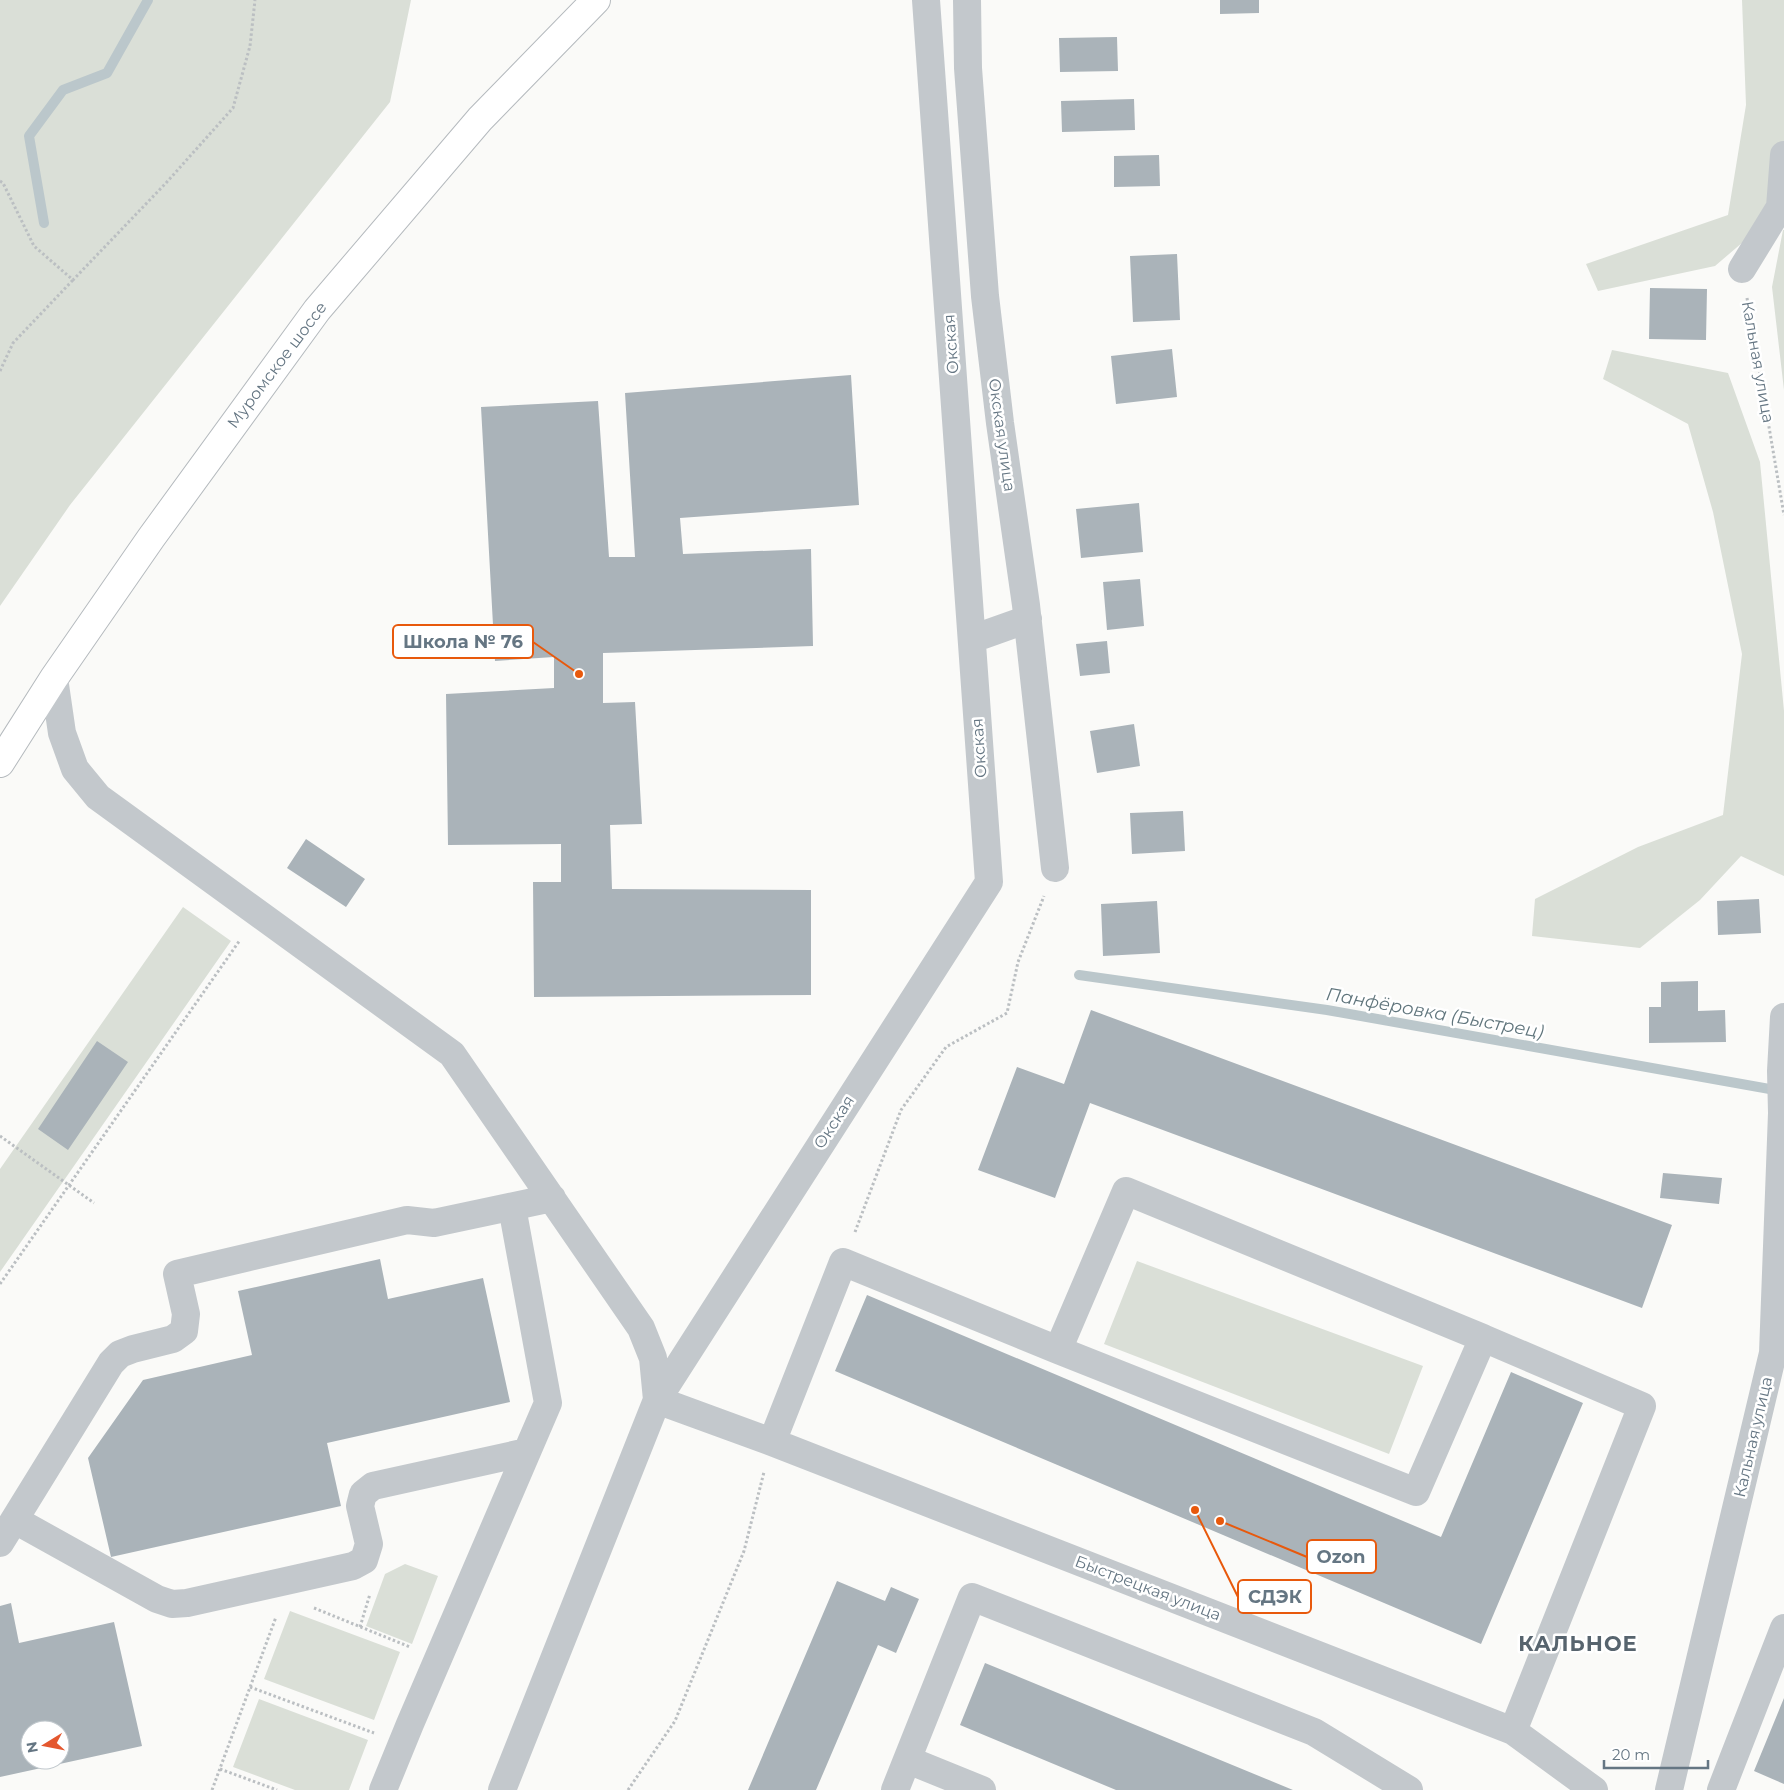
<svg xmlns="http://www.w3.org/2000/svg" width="1784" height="1790" viewBox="0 0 1784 1790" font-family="Montserrat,sans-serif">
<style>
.green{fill:#dadfd7}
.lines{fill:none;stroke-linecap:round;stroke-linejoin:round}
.stream{stroke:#bbc7cb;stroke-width:10}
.building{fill:#aab3b9;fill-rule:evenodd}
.major-casing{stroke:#b5babe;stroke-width:30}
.path{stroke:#bbbfc2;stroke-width:3;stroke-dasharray:2.5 2.5;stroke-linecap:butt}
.minor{stroke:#c3c8cc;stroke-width:28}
.major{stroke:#fff;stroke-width:28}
.labels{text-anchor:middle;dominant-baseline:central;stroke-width:5;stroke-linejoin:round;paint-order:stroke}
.street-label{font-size:16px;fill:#657683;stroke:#fff}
.water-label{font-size:18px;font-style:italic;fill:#60757c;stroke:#fff}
.district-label{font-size:21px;font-weight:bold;letter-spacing:1px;fill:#57646e;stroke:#fff}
.leader{fill:none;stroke:#e8590c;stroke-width:2}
.callout-dot{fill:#e8590c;stroke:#fff;stroke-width:2}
.callout{fill:#fff;stroke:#e8590c;stroke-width:2}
.callout-label{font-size:18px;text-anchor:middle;font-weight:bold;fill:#657683}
</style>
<rect width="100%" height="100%" fill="#fafaf8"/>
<!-- green -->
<path class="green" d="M0,0h411l-21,102 -320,403 -70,101z
M1742,0h42v207l-69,59 -117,25 -12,-27 142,-49 18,-110z
M1783,230h1v160l-12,-103z
M1612,350l116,23 32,89 24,249v165l-43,-20 -41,44 -60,48 -108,-12 3,-37 103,-52 85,-32 19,-161 -29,-142 -25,-88 -85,-45z
M183,907l48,34 -231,331v-103z
M1137,1261l286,105 -34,88 -285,-110z
M405,1564l33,12 -26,68 -46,-18 19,-52z
M290,1611l110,41 -26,68 -110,-41z
M259,1699l109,41 -19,50h-54l-62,-23z"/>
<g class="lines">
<!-- stream -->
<path class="stream" d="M44,223l-15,-87 34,-46 44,-17 41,-73
M1079,975l248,35 454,81"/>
</g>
<!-- building -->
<path class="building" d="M1220,0h39v13l-39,1z
M1117,37l1,34 -58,1 -1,-34z
M1134,99l1,31 -73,2 -1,-31z
M1159,155l1,31 -46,1v-31z
M1177,254l3,66 -47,2 -3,-66z
M1650,288l57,1 -1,51 -57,-1z
M1172,349l5,48 -61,7 -5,-48z
M851,375l8,130 -179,13 3,36 128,-5 2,97 -210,7v50l32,-1 7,122 -32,1 2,64 199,1v105l-277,2 -1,-115h28v-38l-113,1 -2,-151 108,-6v-31l-59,4 -14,-254 117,-6 11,156h26l-10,-164z
M1139,503l4,49 -62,6 -5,-49z
M1140,579l4,47 -37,4 -4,-48z
M1107,641l3,32 -30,3 -4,-32z
M1134,724l6,42 -43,7 -7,-42z
M1183,811l2,40 -53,3 -2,-41z
M306,839l59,40 -19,28 -59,-39z
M1759,899l2,34 -43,2 -1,-34z
M1157,901l3,52 -57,3 -2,-52z
M1698,981v30l27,-1 1,32 -77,1v-36h12v-25z
M1091,1010l581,215 -30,83 -552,-205 -35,95 -77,-28 39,-103 47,17z
M97,1041l31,21 -60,88 -30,-21z
M1663,1173l59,5 -3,26 -59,-6z
M380,1259l8,40 95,-21 27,124 -183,41 14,63 -230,51 -23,-99 55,-78 109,-25 -14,-64z
M867,1295l574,242 70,-165 72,31 -102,241 -646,-273z
M837,1581l48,20 6,-14 28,12 -23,54 -18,-8 -62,145h-68z
M11,1603l8,40 95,-21 28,124 -142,31v-171zM30,1730h30v30h-30z
M985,1663l308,127h-177l-156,-65z
M1784,1698v86l-30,-13z"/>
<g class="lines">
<!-- major casing -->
<g class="major-casing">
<path id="major" d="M0,763l54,-85 97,-140 166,-228 163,-191 116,-119"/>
</g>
<!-- path -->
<path class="path" d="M0,181l3,2 31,63 39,34 93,-97 67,-75 17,-62 5,-46
M1747,298l37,217
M0,371l13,-28 60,-63
M0,1136l94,67
M855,1232l46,-122 45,-63 61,-34 11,-51 26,-66
M0,1284l240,-344
M314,1608l96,39
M360,1627l10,-33
M250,1687l124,46
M220,1769l57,21
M212,1790l64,-173
M628,1790l47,-69 69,-170 20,-79"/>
<!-- minor -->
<path class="minor" d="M967,0l1,68 17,228 15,127 26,182 29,263
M1742,269l38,-62 4,-52
M972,639l56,-20
M54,678l8,55 13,36 23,28 354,257 189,274 12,30 4,42 115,42 741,289 81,59
M1058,1350l68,-159 357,147
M772,1442l71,-180 215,88 358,142 67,-154 159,68 -129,325
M15,1520l142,79 15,5 15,-1 166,-37 11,-6 5,-16 -9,-38 3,-12 10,-8 154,-34
M0,1543l111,-180 9,-9 13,-5 40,-10 11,-8 2,-17 -9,-40 230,-54 27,3 118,-25
M908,1760l74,30
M383,1790l27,-66 138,-321 -36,-196
M502,1790l155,-390 332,-518 -63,-882
M895,1790l77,-193 342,135 95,58
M1669,1790l104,-437 9,-240 -1,-42 3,-54
M1721,1790l63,-162"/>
<!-- major -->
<use href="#major" class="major"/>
</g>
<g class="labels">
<!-- street labels -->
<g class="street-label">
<text transform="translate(951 344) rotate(-94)">Окская</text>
<text transform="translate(1758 362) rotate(80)">Кальная улица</text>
<text transform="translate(277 365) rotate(-53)">Муромское шоссе</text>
<text transform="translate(1002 435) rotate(82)">Окская улица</text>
<text transform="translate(979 748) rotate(-94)">Окская</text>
<text transform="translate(834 1122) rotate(-57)">Окская</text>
<text transform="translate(1753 1437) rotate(-77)">Кальная улица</text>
<text transform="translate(1148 1588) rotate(21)">Быстрецкая улица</text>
</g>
<!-- water labels -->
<g class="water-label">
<text transform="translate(1435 1013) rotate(10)">Панфёровка (Быстрец)</text>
</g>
<!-- district labels -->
<g class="district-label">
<text x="1578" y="1643">КАЛЬНОЕ</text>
</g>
</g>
<!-- callouts -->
<path class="leader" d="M579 674L533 642M1220 1521L1307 1557M1195 1510L1238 1597"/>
<g class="callout-dot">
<circle cx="579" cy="674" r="5"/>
<circle cx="1220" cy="1521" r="5"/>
<circle cx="1195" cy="1510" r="5"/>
</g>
<g class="callout">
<rect x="393" y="625" width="140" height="33" rx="5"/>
<rect x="1307" y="1540" width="69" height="33" rx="5"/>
<rect x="1238" y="1580" width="73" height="33" rx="5"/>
</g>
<g class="callout-label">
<text x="463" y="648">Школа № 76</text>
<text x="1341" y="1563">Ozon</text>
<text x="1275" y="1603">СДЭК</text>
</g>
<!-- north arrow -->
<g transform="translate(45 1745) rotate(260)"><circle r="24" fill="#ffffff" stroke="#c1c8cd"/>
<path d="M0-4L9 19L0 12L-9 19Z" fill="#e4572e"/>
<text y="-8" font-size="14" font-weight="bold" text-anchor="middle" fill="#657683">N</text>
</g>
<!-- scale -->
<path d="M1604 1760v8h104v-8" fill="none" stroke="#657683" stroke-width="2.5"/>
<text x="1612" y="1760" font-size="15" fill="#657683" stroke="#ffffff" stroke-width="4" paint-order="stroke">20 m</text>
</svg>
